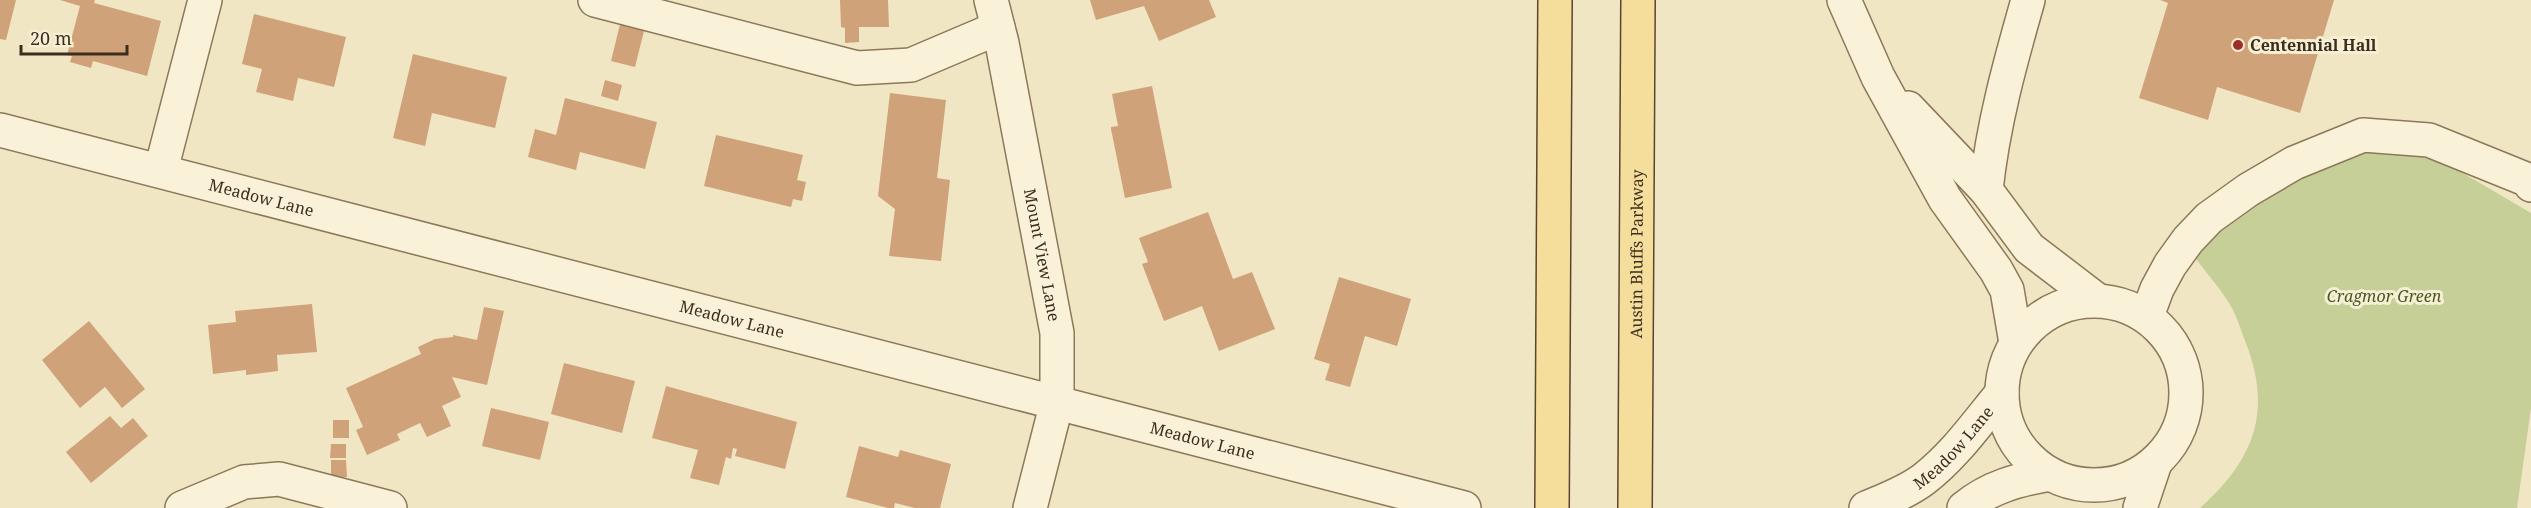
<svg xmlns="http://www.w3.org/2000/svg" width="2531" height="508" viewBox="0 0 2531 508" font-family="'Noto Serif',serif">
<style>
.green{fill:#c5cf97}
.building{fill:#d0a279}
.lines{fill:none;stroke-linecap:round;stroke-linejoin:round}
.minor-casing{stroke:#8c785a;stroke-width:36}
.major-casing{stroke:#5a452e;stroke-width:36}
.minor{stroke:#faf2d8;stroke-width:33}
.major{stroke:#f5de9b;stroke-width:33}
.poi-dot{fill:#9e2d27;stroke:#f7efd4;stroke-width:2}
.labels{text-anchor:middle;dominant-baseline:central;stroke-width:6;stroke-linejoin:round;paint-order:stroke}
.poi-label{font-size:16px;font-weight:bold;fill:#3b2e1e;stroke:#f7efd4;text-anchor:start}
.street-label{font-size:16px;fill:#3b2e1e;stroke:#f7efd4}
.park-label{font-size:16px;font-style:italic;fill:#485924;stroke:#f7efd4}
</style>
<rect width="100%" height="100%" fill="#f0e6c4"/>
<!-- green -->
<path class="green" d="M2370,147l57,5 104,61v195l-14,100h-317c56,-50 73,-99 44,-170 -4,-10 -7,-21 -12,-30 -10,-18 -26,-35 -38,-52l39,-39 72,-49z"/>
<!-- building -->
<path class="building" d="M0,0h16l-10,40 -6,-1z
M60,0h35l-1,3 67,18 -14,55 -54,-15 -2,7 -21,-6 2,-6 -5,-1 13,-49z
M840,0h48l1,27h-30v15l-14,1v-15l-4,-1z
M1090,0h119l7,17 -57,24 -15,-35 -48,14z
M2160,0h174l-34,113 -83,-26 -9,33 -69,-22 29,-95z
M254,14l92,23 -12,50 -36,-9 -5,23 -37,-9 6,-23 -20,-5z
M621,20l24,7 -10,40 -24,-6z
M413,54l94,23 -12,51 -63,-15 -7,33 -32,-8z
M605,80l17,5 -4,16 -17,-5z
M1152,86l20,102 -47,10 -14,-69v-2l7,-1 -6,-32z
M890,93l56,7 -9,78 13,2 -9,81 -52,-5 6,-47 -17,-13z
M565,98l92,24 -12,47 -65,-17 -4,18 -48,-13 7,-28 21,6z
M716,135l87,20 -6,25 9,2 -4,19 -9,-2 -2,8 -87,-21z
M1208,212l25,67 19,-7 23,57 -56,22 -17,-45 -38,15 -22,-57 6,-2 -9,-24z
M1339,277l72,22 -14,47 -32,-10 -15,51 -25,-7 5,-16 -16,-5z
M312,304l5,48 -40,3 1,16 -32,4v-5l-33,4 -5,-49 28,-3 -1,-11z
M484,307l20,4 -17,74 -35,-8 9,20 -19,9 9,20 -24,11 -7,-14 -23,11 3,6 -33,15 -11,-25 7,-3 -17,-39 75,-34 -3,-7 17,-8 18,-2v-2l24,5z
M89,321l56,68 -23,19 -17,-21 -25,21 -38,-48z
M564,363l71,18 -13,52 -71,-19z
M666,386l131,36 -12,47 -50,-13 2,-7 -4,-1 -2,11 -5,-2 -7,28 -29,-7 8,-28 -46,-12z
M491,408l58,14 -9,38 -58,-14z
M110,416l11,12 12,-10 15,18 -57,47 -25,-31z
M333,420h16v18h-16z
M331,444h15v14h-16z
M859,446l39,11 2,-7 51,14 -11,44h-25l-20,-5 -1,5h-6l-42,-11z
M331,460h15l1,17h-16z"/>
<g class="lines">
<!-- minor casing -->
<g class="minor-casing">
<g id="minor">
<path d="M595,0l262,68 54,-3 87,-37"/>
<path id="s1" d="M991,0l11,43 55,290v69l-27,106"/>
<path d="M1844,0l34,77 67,122 51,71 11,20 9,53"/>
<path d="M1908,108l78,82 43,58 68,52"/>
<path id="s2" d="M0,130l1464,378"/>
<path d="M161,170l44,-170"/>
<path d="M1986,190c7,-66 24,-127 42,-190"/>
<circle cx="2094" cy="393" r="92"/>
<path d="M2147,316l10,-27 13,-24 18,-25 21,-22 39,-28 46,-27 69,-28 66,5 99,40 3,5"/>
<path d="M182,508l62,-26 35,-3 111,29"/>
<path id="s3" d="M1866,508c19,-8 41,-16 58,-29 31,-24 53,-56 78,-86"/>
<path d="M1964,508c26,-21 53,-28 86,-34"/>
<path d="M2140,508l15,-45"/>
</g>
</g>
<!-- major casing -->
<g class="major-casing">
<g id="major">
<path d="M1552,508l3,-508"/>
<path id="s4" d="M1635,508l3,-508"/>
</g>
</g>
<!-- minor -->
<use href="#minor" class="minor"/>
<!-- major -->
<use href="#major" class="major"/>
</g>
<!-- markers -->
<circle class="poi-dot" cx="2238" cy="45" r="6"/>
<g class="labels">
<!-- poi labels -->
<g class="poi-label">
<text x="2250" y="45">Centennial Hall</text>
</g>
<!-- street labels -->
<g class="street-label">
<text stroke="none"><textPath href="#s2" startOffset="270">Meadow Lane</textPath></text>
<text stroke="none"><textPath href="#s1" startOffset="260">Mount View Lane</textPath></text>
<text stroke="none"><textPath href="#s4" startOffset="254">Austin Bluffs Parkway</textPath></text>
<text stroke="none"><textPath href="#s2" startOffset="756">Meadow Lane</textPath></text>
<text stroke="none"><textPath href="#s2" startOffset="1242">Meadow Lane</textPath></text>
<text stroke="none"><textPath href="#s3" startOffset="108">Meadow Lane</textPath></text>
</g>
<!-- park labels -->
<g class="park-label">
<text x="2384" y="296">Cragmor Green</text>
</g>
</g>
<!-- scale -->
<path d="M21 45v9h106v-9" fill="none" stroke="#3b2e1e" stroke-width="3"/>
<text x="30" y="45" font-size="18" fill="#3b2e1e" stroke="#f7efd4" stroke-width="4.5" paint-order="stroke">20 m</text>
</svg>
